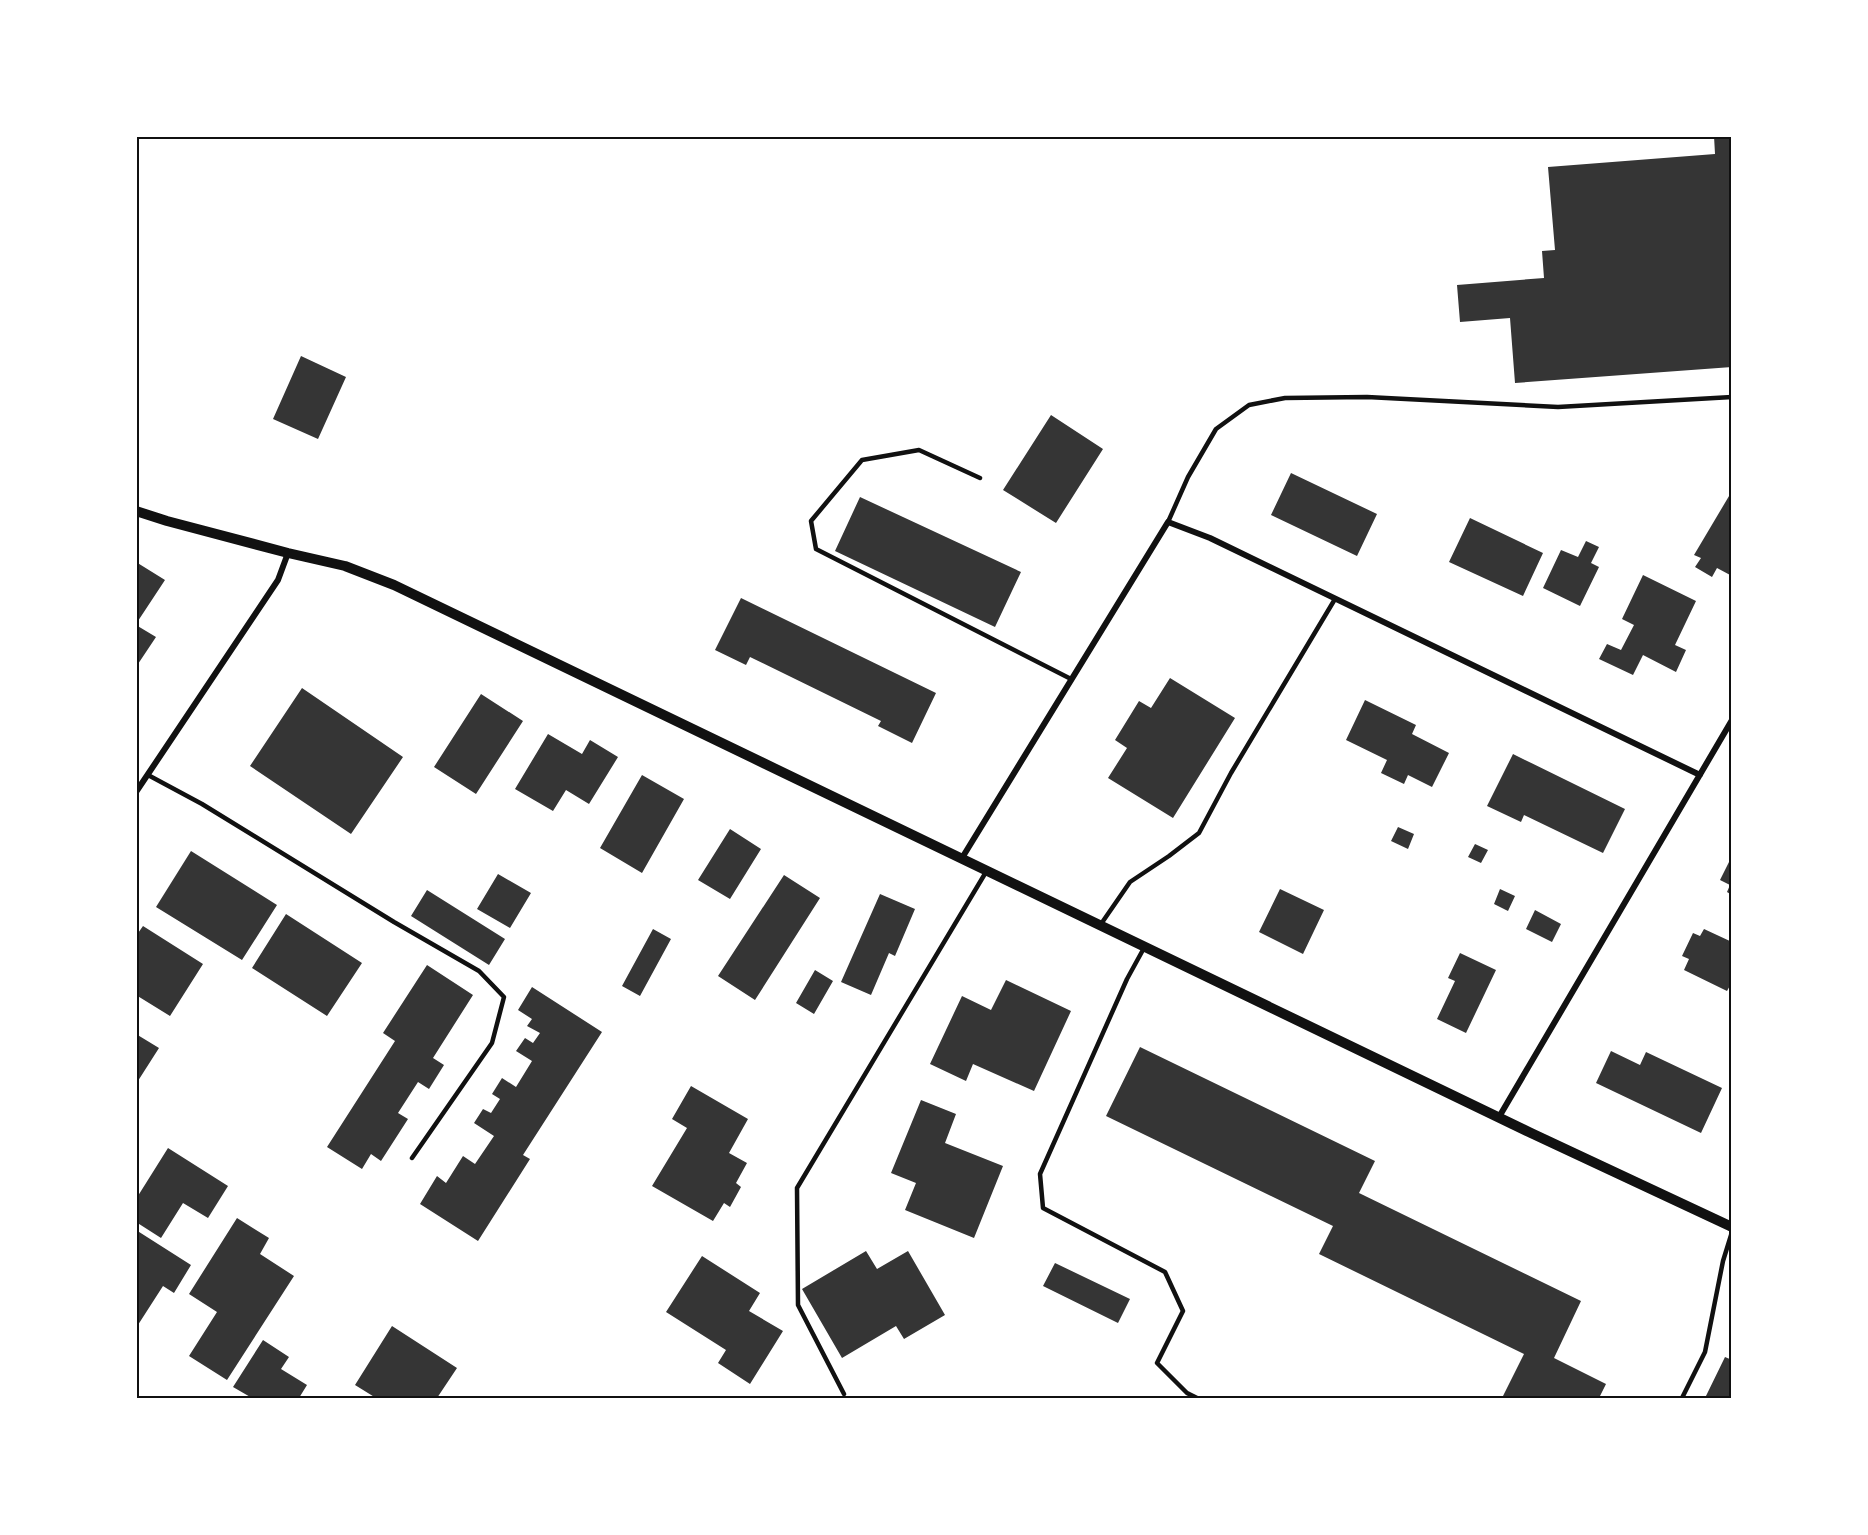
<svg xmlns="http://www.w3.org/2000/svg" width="1868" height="1535" viewBox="0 0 1868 1535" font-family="Montserrat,sans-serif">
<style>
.building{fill:#353535}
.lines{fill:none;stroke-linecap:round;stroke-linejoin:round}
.service{stroke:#111;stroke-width:4.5}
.minor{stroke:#111;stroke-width:6}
.tertiary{stroke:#111;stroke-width:10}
.neatline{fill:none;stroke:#111;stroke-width:2}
</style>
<rect width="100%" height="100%" fill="#fff"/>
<!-- building -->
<path class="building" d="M1714,136h18v231l-217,16 -5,-65 -50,4 -3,-37 87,-7 -2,-27 13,-1 -7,-83 167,-13z
M301,356l45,21 -28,62 -45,-20z
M1051,415l52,34 -47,74 -53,-33z
M1291,473l86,41 -20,42 -86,-41z
M1732,491v85l-15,-8 -5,9 -17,-10 6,-9 -7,-3z
M860,497l161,75 -26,55 -160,-76z
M1470,518l73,35 -20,43 -74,-34z
M1586,541l13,6 -8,16 8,4 -19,39 -37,-18 18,-38 17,7z
M136,562l29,18 -29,44z
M1643,575l53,26 -21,44 11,5 -10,22 -33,-17 -10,20 -34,-16 8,-15 14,6 13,-25 -12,-6z
M741,598l195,95 -24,50 -34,-17 3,-5 -131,-64 -4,8 -31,-15z
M136,625l20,12 -20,30z
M1170,678l65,40 -62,100 -65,-40 19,-30 -12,-8 24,-39 12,7z
M302,688l101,69 -52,77 -101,-68z
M481,694l42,27 -47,73 -42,-27z
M1365,700l51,25 -4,9 37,19 -17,34 -24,-12 -4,9 -23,-11 6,-13 -41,-20z
M548,734l34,20 8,-14 28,17 -29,47 -23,-14 -13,21 -38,-22z
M1513,754l112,55 -22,44 -79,-38 -3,7 -34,-16z
M642,775l42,24 -42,74 -42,-25z
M1398,827l16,7 -6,15 -17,-8z
M730,829l31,20 -31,50 -32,-19z
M1475,844l13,6 -7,13 -13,-6z
M191,851l86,54 -35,55 -86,-53z
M1732,856v39l-5,-3 3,-7 -10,-5z
M498,874l33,19 -21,35 -33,-19z
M784,875l36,23 -65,102 -37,-24z
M1280,889l44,21 -21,44 -44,-22z
M1500,889l15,7 -7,15 -14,-7z
M427,890l78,49 -16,26 -78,-49z
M880,894l35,15 -20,47 -6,-3 -18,42 -30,-13z
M1535,910l26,14 -9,18 -26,-13z
M286,914l76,49 -35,53 -75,-48z
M143,926l60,38 -33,52 -34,-21v-59z
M653,929l18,10 -31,57 -18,-10z
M1704,929l28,13v40l-5,9 -43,-21 5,-11 -7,-3 11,-23 7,3z
M1460,953l36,17 -30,63 -29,-14 18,-38 -7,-3z
M427,965l46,30 -40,63 11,7 -15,24 -11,-7 -20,31 10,6 -27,42 -10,-7 -9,15 -35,-22 68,-106 -12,-8z
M815,970l18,11 -19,33 -18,-11z
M1006,980l65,31 -37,80 -61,-27 -7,17 -36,-17 32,-68 29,14z
M532,987l70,45 -79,123 7,4 -52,82 -58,-37 17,-28 9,7 17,-27 12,8 19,-28 -20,-13 9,-14 8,4 9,-14 -8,-5 10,-16 14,9 16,-26 -16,-10 9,-13 8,5 7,-10 -13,-7 5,-7 -14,-9z
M136,1034l23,14 -23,36z
M1140,1047l235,114 -16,32 222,108 -27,57 52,26 -7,14h-97l22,-44 -205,-100 14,-28 -227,-110z
M1611,1051l29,14 6,-13 76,36 -21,45 -105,-50z
M691,1086l57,33 -19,34 18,10 -11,20 5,4 -11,20 -6,-4 -11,18 -61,-35 35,-58 -15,-9z
M921,1100l35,14 -11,29 58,23 -29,72 -69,-28 11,-27 -25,-10z
M168,1148l60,38 -20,32 -25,-15 -22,35 -25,-16v-23z
M237,1218l32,20 -9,16 34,22 -67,104 -38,-24 28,-44 -28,-18z
M136,1230l55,35 -17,28 -11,-7 -27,42z
M866,1251l11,18 31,-18 37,64 -41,24 -8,-13 -54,32 -40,-69z
M702,1256l58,37 -11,18 34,20 -33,53 -32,-21 8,-13 -60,-38z
M1055,1263l75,36 -12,24 -75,-37z
M392,1326l65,42 -20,30h-61l-21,-13z
M263,1340l26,17 -8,12 26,16 -8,13h-47l-19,-11z
M1725,1357l7,3v38h-27z"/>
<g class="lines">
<!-- service -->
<path class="service" d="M980,478l-61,-28 -57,10 -51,61 5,28 255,130
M1168,522l20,-45 28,-48 33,-24 36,-7 82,-1 191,10 174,-10
M148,775l54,29 192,118 85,49 25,26 -12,46 -80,115
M1101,924l29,-42 39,-26 30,-23 32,-60 104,-174
M1144,948l-17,31 -87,195 3,34 122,64 18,39 -26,52 30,30 10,5
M844,1394l-46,-89 -1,-117 189,-316
M1682,1398l23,-46 18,-91 9,-29"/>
<!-- minor -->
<path class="minor" d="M136,792l142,-212 10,-27
M962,858l206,-336 42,16 490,237
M1499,1117l233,-397"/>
<!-- tertiary -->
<path class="tertiary" d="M136,511l31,10 121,32 57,13 49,19 1137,548 201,94"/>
</g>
<!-- border -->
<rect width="1868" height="1535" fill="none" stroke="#ffffff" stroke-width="276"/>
<rect x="138" y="138" width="1592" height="1259" class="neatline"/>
</svg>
